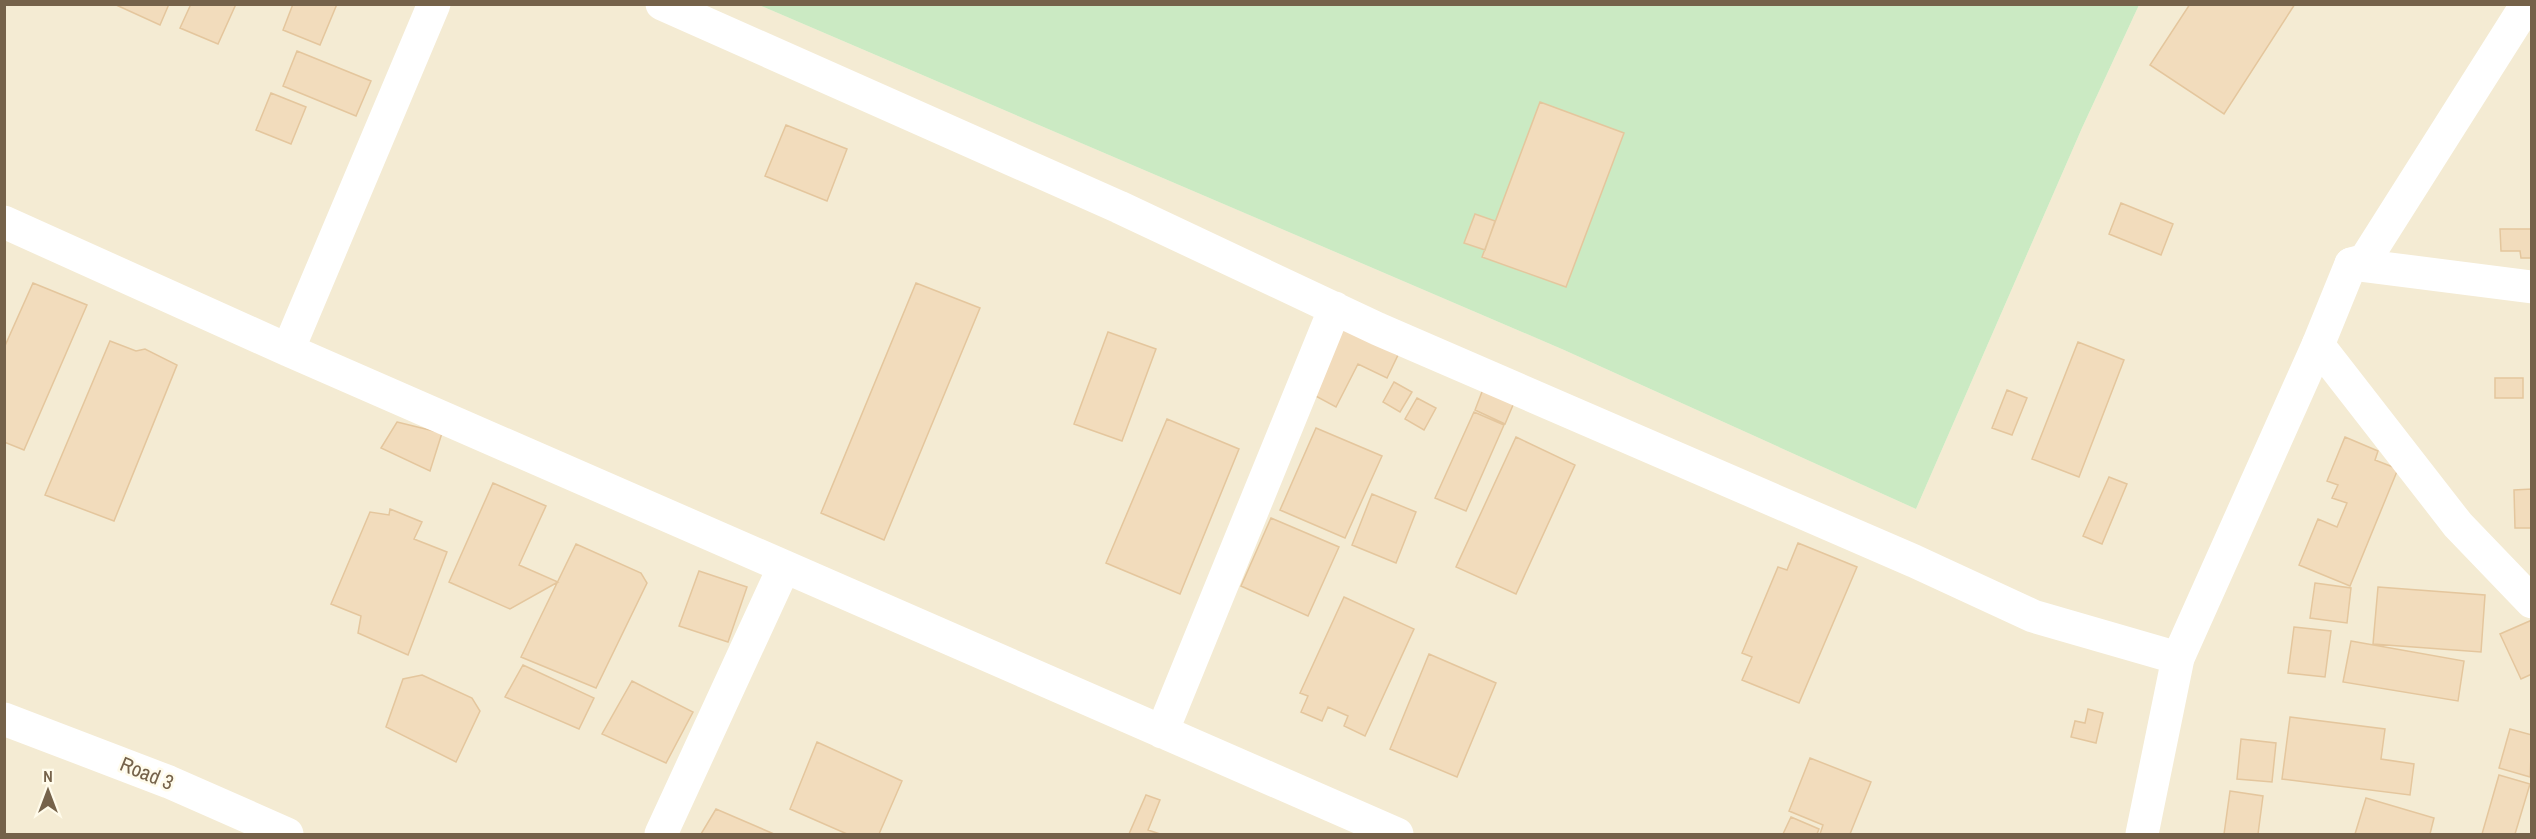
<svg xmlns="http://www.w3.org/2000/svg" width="2536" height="839" viewBox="0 0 2536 839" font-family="'Archivo Narrow',sans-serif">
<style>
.residential{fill:#f4ebd3}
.green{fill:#cbeac3}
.building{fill:#f2dcbc;stroke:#e4c69d;stroke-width:1.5}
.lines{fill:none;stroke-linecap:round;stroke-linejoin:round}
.minor{stroke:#fff;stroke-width:33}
.secondary{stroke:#fff;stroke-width:33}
.labels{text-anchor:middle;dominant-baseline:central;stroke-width:5;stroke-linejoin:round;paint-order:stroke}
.street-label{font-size:21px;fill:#75624a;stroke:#fffbeb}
</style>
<rect width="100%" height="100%" fill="#fcf8e5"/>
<!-- residential -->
<path class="residential" d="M5,5h754l805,345 352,159 166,-381 57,-123h392v829h-2526z"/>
<!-- green -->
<path class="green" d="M759,5h1380l-57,123 -166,381 -352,-159z"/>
<!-- building -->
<path class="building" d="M114,4h55l-9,21z
M191,4h45l-18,40 -38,-16z
M293,4h44l-17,41 -37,-15z
M2190,4h105l-71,110 -74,-49z
M297,51l74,30 -15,35 -73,-30z
M271,93l35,14 -15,37 -35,-14z
M1540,102l84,31 -58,154 -84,-30z
M786,125l61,24 -20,52 -62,-25z
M2121,203l52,21 -12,31 -52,-21z
M1475,214l20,7 -10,29 -21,-7z
M2500,229h32v29h-11l-1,-7h-19z
M33,283l54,22 -63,145 -20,-8v-94z
M916,283l64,25 -96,232 -63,-27z
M1344,328l54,27 -11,23 -29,-14 -22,43 -26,-14z
M1108,332l48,17 -34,92 -48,-17z
M110,341l26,10 9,-2 32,16 -63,156 -69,-26z
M2078,342l46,18 -45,117 -47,-18z
M2495,378h28v20h-28z
M1394,382l18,10 -12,20 -17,-10z
M1485,384l31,14 -11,26 -30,-14z
M2007,390l20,8 -15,37 -20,-7z
M1417,398l19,10 -12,22 -19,-11z
M1474,412l30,13 -38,86 -31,-13z
M1167,419l72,30 -59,145 -74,-31z
M397,422l45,11 -12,38 -49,-23z
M1316,428l66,28 -37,82 -65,-28z
M1516,437l59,28 -59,129 -60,-27z
M2345,437l33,14 -3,9 23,9 -48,117 -51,-21 19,-46 19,8 10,-24 -15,-5 6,-13 -11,-4z
M2109,477l18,7 -25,60 -19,-8z
M493,483l53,23 -27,59 39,17 -48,27 -61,-27z
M2532,489v39h-17l-1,-38z
M1372,494l44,18 -20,51 -44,-18z
M390,509l32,13 -8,17 33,13 -39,103 -50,-22 3,-17 -30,-12 39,-92 19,3z
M1271,518l68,29 -31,69 -67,-30z
M1798,543l59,24 -58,136 -57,-23 10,-23 -10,-4 36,-86 9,3z
M576,544l65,29 6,10 -51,105 -75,-31z
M699,571l48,16 -19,55 -49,-16z
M2315,583l36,5 -4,35 -37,-5z
M2378,587l107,8 -4,57 -108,-8z
M1344,597l70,32 -49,107 -21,-10 4,-10 -20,-9 -6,14 -21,-9 7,-16 -8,-3z
M2532,620v54l-11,5 -21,-45z
M2294,627l37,4 -6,46 -37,-4z
M2351,641l113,20 -6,40 -115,-19z
M1429,654l67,29 -39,94 -67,-28z
M523,665l71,33 -15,31 -74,-32z
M422,675l50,23 8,13 -24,51 -70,-35 17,-48z
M632,681l61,31 -27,51 -64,-29z
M2088,709l15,4 -7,30 -25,-6 4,-16 10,2z
M2290,717l95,12 -4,30 33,5 -4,31 -128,-16z
M2510,729l22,6 -2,42 -31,-9z
M2241,739l35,4 -4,39 -35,-3z
M817,742l85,39 -23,53h-32l-57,-25z
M1810,758l61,24 -21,52h-30l3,-9 -34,-14z
M2499,775l31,9 -15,50h-33z
M2230,791l33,5 -5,38h-40h6z
M1146,795l14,5 -12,30 12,4h-31z
M2366,798l68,20 -4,16h-75z
M716,809l58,25h-73z
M1791,817l28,12 -2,5h-34z"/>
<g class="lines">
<!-- minor -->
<path class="minor" d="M662,4l457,203 259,122 536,232 119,55 145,42
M4,222l284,128 1109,484
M2351,264l181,23
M2318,345l140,180 74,77
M288,350l146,-346
M4,719l165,63 118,52
M1162,732l173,-424
M661,834l123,-267"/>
<!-- secondary -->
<path class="secondary" d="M2142,834l36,-176 140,-313 33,-81 14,-4 162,-256"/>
</g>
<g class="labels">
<!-- street labels -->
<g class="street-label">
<text transform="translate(147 773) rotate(22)">Road 3</text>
</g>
</g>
<!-- border -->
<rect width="2536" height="839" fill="none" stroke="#75624a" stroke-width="12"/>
<!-- north arrow -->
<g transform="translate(48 791)" stroke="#fffbeb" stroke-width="4.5" paint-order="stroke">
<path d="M0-4.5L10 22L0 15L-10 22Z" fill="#75624a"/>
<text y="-9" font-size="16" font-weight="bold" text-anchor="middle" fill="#75624a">N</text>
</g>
</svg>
